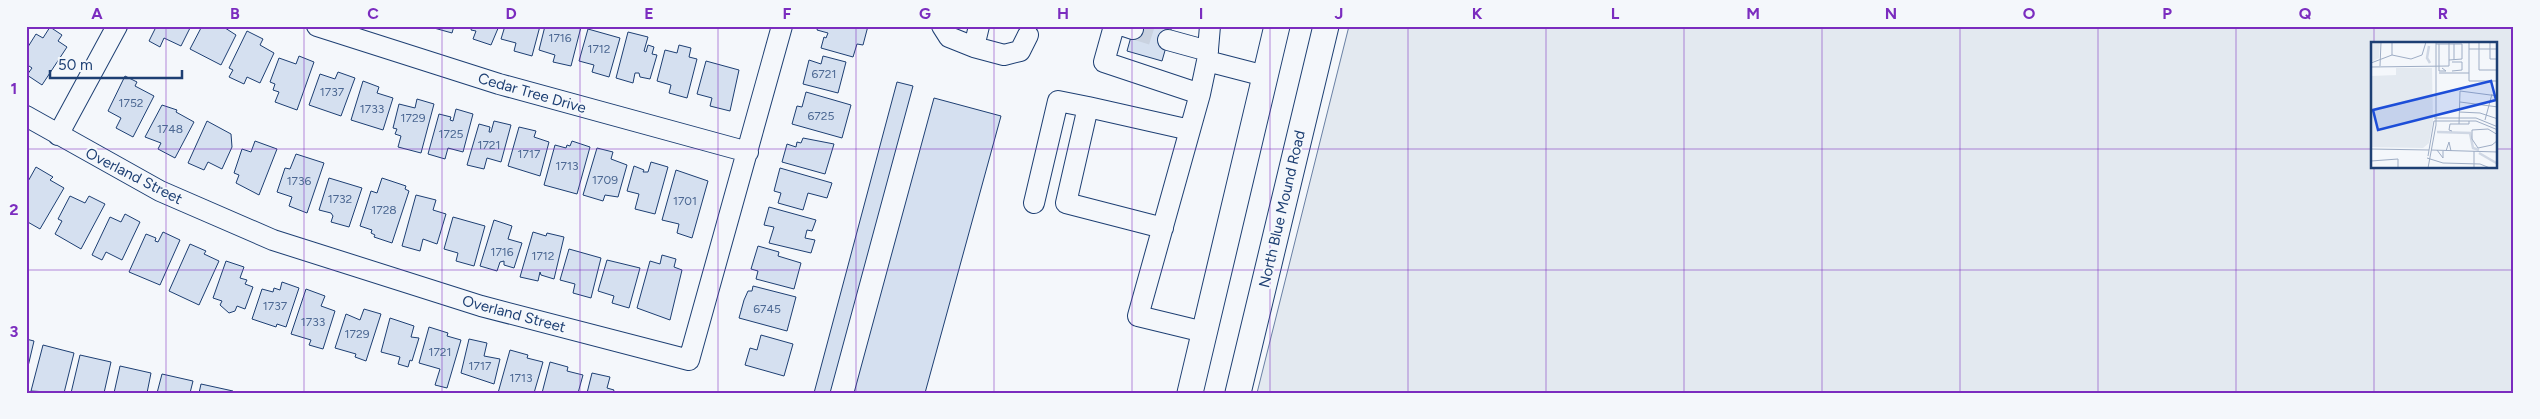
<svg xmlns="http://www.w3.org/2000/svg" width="2540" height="419" viewBox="0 0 2540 419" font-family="Figtree,sans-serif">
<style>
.green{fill:#e3e9f0;stroke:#687fa3;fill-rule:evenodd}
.building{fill:#d5e0f0;stroke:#1d3f73}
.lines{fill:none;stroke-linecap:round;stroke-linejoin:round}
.minor-tunnel{stroke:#c9d2e0;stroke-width:20;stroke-dasharray:20 10;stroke-linecap:butt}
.minor-casing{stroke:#1d3f73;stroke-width:22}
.major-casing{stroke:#1d3f73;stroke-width:27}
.minor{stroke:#f4f7fb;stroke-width:20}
.major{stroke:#f4f7fb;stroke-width:25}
.grid{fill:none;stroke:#7b2cbf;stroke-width:1;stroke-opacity:0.55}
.labels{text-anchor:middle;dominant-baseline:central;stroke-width:4;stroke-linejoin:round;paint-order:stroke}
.number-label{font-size:12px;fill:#4b6792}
.street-label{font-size:15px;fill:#1d3f73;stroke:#f4f7fb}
.inset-river{fill:none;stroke:#cfd7e4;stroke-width:2.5}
.inset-road{fill:none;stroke:#9eadc5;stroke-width:1}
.view{fill:#1d4ed8;fill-opacity:0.15;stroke:#1d4ed8;stroke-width:2.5}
.inset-edge{fill:none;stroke:#1d3f73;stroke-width:2.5}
.neatline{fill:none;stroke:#7b2cbf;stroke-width:2}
.grid-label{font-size:16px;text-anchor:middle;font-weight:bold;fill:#7b2cbf}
</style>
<rect width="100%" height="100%" fill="#f4f7fb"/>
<!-- green -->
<path class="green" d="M1349,26h1165v367h-1257zM2372,44h124v124h-124z"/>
<!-- building -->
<path class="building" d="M191,26l-10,20 -17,-8 -4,9 -11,-6 7,-14z
M202,26h20l14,9 -15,30 -31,-16z
M435,26h19l-2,7 -18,-5z
M472,26h27l-8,19 -18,-6 3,-8 -5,-1z
M505,26h35l-8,30 -18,-5 2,-8 -15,-4z
M545,26l36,1 -10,39 -18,-4 2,-7 -16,-5z
M818,26h50l-5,19 -6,-1 -4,13 -32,-9 3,-11 2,1 2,-5 -11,-3z
M1134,26h38l-10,35 -35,-10z
M50,27l12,8 -4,6 9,6 -25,38 -15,-10 5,-7 -6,-4v-14l10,-16 7,4z
M588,29l32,9 -11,39 -17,-5 2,-7 -15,-4z
M247,31l16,8 -3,6 14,8 -14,30 -13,-6 -3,7 -15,-7 4,-7 -4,-2z
M628,32l20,5 -4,14 2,1 2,-7 6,2 -2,7 5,1 -7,24 -10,-2 -1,-4h-4l-2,10 -17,-5z
M679,45l12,3 -2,9 8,2 -10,39 -18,-5 2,-8 -14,-4 8,-31 12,3z
M299,56l15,6 -17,48 -22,-8 4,-10 -6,-2 2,-6 -5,-2 9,-24 17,6z
M823,56l23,6 -8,31 -35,-9 6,-24 12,4z
M706,61l33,9 -9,41 -20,-5 2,-8 -15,-4z
M338,72l17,6 -14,38 -32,-11 11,-31 15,5z
M125,76l12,6 -2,4 19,10 -21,41 -17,-9 5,-10 -13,-7z
M363,81l16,6 -2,6 16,5 -10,32 -32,-10z
M897,82l16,4 -83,307h-16z
M806,92l45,13 -9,33 -50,-14 5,-18 5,1z
M934,98l67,18 -76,277h-71z
M417,99l17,5 -13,49 -23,-6 3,-11 -6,-2 2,-5 -4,-1 6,-24 16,4z
M162,105l15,5 -1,2 18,10 -19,36 -17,-9 3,-6 -16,-6z
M456,109l17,5 -10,38 -15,-4 -3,11 -17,-5 11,-40 12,3 -1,3 3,1z
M207,121l24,13 1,13 -10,22 -14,-7 -4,8 -16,-7z
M494,121l17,4 -10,37 -14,-4 -3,11 -17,-4 12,-41 11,3 -1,5h2z
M519,127l17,4 -2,6 15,5 -9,34 -32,-10z
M803,138l31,6 -9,30 -43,-12 5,-18 9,3 1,-5 4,1z
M255,141l22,8 -18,46 -23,-12 3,-8 -5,-2 8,-24 9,3z
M572,141l18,6 -13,47 -33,-9 11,-40 11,3 1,-3 3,1z
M597,148l16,4 -2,7 16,6 -9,32 -13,-2 -2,6 -20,-6z
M296,154l28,9 -17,50 -18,-7 3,-9 -15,-5 8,-24 5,1z
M651,162l17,5 -13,47 -20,-5 4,-15 -12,-3 7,-25 10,4 -1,2h5z
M36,167l17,10 -3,3 14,8 -24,41 -14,-8v-36z
M780,168l52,15 -5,15 -19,-5 -5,17 -25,-7 3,-10 -7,-2z
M676,170l32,11 -16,57 -15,-5 2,-9 -17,-4z
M329,178l33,10 -13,39 -18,-5 2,-6 -2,-3 -12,-3z
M382,178l24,8 -1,3 4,2 -17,52 -18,-6 1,-2 -4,-2 1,-3 -12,-4 11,-35 6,2z
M416,195l20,5 -3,10 13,4 -9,30 -14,-5 -3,12 -18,-5z
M70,196l15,7 4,-7 16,8 -24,45 -26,-15 7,-13 -4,-2z
M769,207l47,13 -4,11 -5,-1 -2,8 10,2 -4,13 -42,-10 5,-16 -10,-2z
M125,214l15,8 -18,38 -16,-8 -4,8 -10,-5 18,-38 11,5z
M453,217l32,9 -11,40 -18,-5 2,-8 -14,-4z
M494,220l18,6 -4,13 14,4 -8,25 -10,-3v-4l-4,1 -3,9 -17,-5z
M163,232l17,8 -20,45 -31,-13 17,-38 10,4 -1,3 3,1z
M533,232l13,4 1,-3 17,4 -10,42 -13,-4 -1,-3 -2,9 -18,-4z
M190,244l16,7 -2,3 15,7 -20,44 -30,-14z
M758,246l21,6 -1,4 23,7 -7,26 -38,-10 2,-8 -7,-2z
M569,249l32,9 -10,40 -18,-5 2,-9 -15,-4z
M662,255l14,4 -2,8 8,3 -12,50 -33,-12 13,-47 10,3z
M607,260l33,8 -11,40 -17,-5 2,-7 -16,-5z
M226,261l18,6 -4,11 7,2 -2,4 8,3 -8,22 -8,-3 -2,5 -6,2 -9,-8 2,-4 -9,-3z
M282,282l17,6 -13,39 -9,-3 -1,3 -24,-8 10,-30 11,3 1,-4 6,2z
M753,286l43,11 -9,34 -48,-13 5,-18 4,-9h4z
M306,289l19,7 -4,10 14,5 -12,38 -14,-4 2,-5 -20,-6z
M364,309l17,5 -15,47 -11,-4 1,-3 -21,-6 11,-34 14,6z
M390,318l24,8 -3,11 8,1 -7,23 -2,-1 -2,7 -10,-3 2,-7 -19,-5z
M429,327l19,6 -1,3 14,4 -14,48 -12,-3 5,-16 -21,-6z
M761,335l32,9 -9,32 -39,-11 5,-17 7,2z
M26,339l8,2 -8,34z
M469,339l18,4 -3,13 16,3 -6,25 -33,-11z
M43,345l31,8 -10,40 -33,-2z
M510,350l18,5 -1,3 16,4 -9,31h-36z
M80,355l31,7 -7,31h-33z
M550,362l18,5 -1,4 16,4 -5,18h-36z
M120,366l31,7 -4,20h-33z
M592,373l18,4 -3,11 7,2 -1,3h-26z
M162,374l31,7 -3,12h-33z
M201,384l32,7 -1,2h-33z"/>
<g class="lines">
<!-- minor-tunnel -->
<path class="minor-tunnel" d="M1133,29l35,11"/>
<!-- minor casing -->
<g class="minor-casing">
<path id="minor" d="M317,26l182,58 249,68
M942,26l7,11 25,10
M979,26l-5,21 30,8 16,-4 8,-16
M1114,26l-10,36 96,32 7,-33 3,-35
M1124,26l9,3
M1168,40l40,11
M1207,61l58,15
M1200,94l-62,222 66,16
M26,116l134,75 113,49 208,66 208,54 93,-334
M58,135l59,-109
M1034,203l24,-102 30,6
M1163,228l-97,-25 22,-96 102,23"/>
</g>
<!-- major casing -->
<g class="major-casing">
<path id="major" d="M1190,393l87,-367
M1238,393l88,-367"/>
</g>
<!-- minor -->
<use href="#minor" class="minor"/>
<!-- major -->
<use href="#major" class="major"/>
</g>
<!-- grid -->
<path class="grid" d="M166,26v367M304,26v367M442,26v367M580,26v367M718,26v367M856,26v367M994,26v367M1132,26v367M1270,26v367M1408,26v367M1546,26v367M1684,26v367M1822,26v367M1960,26v367M2098,26v367M2236,26v367M2374,26v18M26,149h2346M2496,149h18M2374,168v225M26,270h2488"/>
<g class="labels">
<!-- number labels -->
<g class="number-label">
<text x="560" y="38">1716</text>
<text x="599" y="49">1712</text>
<text x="824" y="74">6721</text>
<text x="332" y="92">1737</text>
<text x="131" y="103">1752</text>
<text x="372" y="109">1733</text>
<text x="821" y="116">6725</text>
<text x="413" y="118">1729</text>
<text x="170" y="129">1748</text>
<text x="451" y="134">1725</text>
<text x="489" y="145">1721</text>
<text x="529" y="154">1717</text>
<text x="567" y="166">1713</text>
<text x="605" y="180">1709</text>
<text x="299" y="181">1736</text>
<text x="340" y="199">1732</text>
<text x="685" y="201">1701</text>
<text x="384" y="210">1728</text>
<text x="502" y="252">1716</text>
<text x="543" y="256">1712</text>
<text x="275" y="306">1737</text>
<text x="767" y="309">6745</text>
<text x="313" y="322">1733</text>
<text x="357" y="334">1729</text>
<text x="440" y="352">1721</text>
<text x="480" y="366">1717</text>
<text x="521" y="378">1713</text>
</g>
<!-- street labels -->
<g class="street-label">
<text transform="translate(532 93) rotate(16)">Cedar Tree Drive</text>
<text transform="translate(134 176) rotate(27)">Overland Street</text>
<text transform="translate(1282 209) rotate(-77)">North Blue Mound Road</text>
<text transform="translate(514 314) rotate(15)">Overland Street</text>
</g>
</g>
<!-- overview -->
<g transform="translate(2371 42)">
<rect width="126" height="126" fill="#f4f7fb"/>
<path d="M0,0h9l-1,16 -8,4zM25,26h36l1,53 -4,22 -6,5 -52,-1v-71l25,-1z" fill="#e3e9f0"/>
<path class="inset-river" d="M58,4l-2,12 3,5M66,90l33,1 3,15 6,2M108,111l19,11"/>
<path class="inset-road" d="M21,0v13l19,4 11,-4 4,-13M98,0v39h29M108,0v28h19M119,0v17h8M65,2h26v15l-13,1M68,2v27h7l-4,-3M83,2v16M98,7h29M0,21l21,-8M9,24l1,-24M0,25l78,-1v-24M81,29l10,-1v-8h-10M68,31h30M89,60l38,5M88,70l21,1 18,6M63,76h42l22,9M114,78l7,-26M63,79h42l22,9M98,79v3h-10l1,-33 38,5M81,89l-3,-1 1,-6h9M127,93l-10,-6 -16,1v9l6,9 14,-3 6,-5M0,107l58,1M60,108l67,2M66,108l6,8v-7M75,109l3,-9 2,9M57,114l6,-35M56,116l16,5 37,1 10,4M0,119l27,-2v9M57,126l8,-43v-83M103,126v-17"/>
<path class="view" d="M120,39l5,19 -118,30 -5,-20z"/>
<rect width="126" height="126" class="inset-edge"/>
</g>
<!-- border -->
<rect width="2540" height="419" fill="none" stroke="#f4f7fb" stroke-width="55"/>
<!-- scale -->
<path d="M50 70v8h132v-8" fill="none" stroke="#1d3f73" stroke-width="2.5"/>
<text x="58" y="70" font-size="15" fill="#1d3f73" stroke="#f4f7fb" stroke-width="4" paint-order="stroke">50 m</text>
<rect x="28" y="28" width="2484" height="364" class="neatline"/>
<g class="grid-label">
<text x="97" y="19">A</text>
<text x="235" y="19">B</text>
<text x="373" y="19">C</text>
<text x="511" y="19">D</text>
<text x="649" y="19">E</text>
<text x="787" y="19">F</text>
<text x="925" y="19">G</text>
<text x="1063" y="19">H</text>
<text x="1201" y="19">I</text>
<text x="1339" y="19">J</text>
<text x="1477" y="19">K</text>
<text x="1615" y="19">L</text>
<text x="1753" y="19">M</text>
<text x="1891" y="19">N</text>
<text x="2029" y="19">O</text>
<text x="2167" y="19">P</text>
<text x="2305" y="19">Q</text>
<text x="2443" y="19">R</text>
<text x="14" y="94">1</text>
<text x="14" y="215">2</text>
<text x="14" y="337">3</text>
</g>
</svg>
